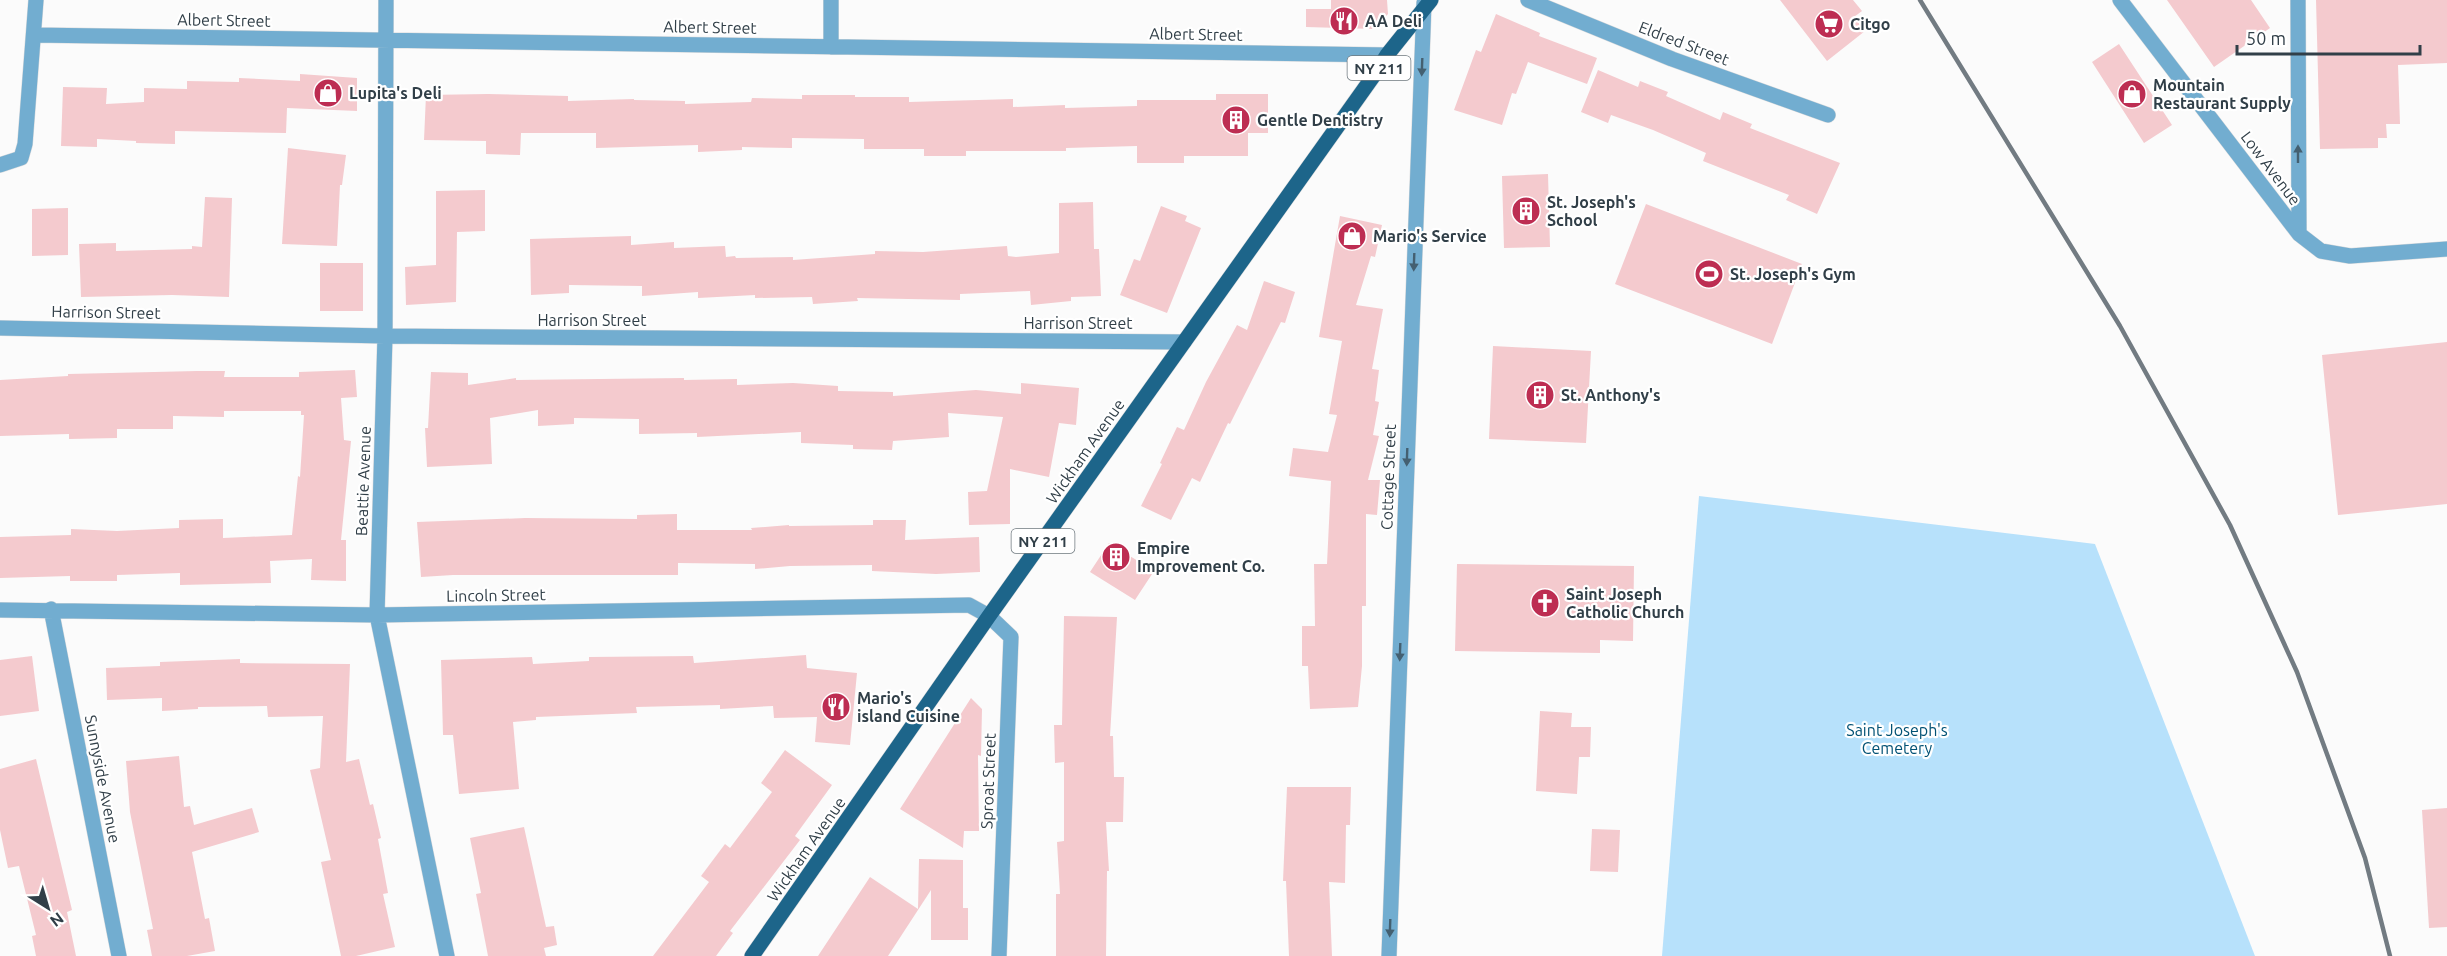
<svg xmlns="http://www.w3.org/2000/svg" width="2447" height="956" viewBox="0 0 2447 956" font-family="Ubuntu,sans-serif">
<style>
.green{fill:#b7e1fb}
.building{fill:#f4cace}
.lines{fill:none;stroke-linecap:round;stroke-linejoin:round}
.minor-casing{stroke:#d7d9db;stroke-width:16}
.tertiary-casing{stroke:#d7d9db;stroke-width:16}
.primary-casing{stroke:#d7d9db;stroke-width:16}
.minor{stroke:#72add0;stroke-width:15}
.tertiary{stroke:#72add0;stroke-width:15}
.primary{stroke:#1d658a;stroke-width:15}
.rail{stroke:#727b82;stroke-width:4.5}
.oneway{fill:#446071}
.labels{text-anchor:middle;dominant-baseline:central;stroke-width:4.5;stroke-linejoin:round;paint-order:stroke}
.shield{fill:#fff;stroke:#6f797f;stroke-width:1.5}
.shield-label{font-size:15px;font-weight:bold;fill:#313f48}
.street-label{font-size:16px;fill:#313f48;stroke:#fff}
.poi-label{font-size:16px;font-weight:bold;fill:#313f48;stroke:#fff;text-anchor:start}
.park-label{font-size:16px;fill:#005174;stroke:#fff}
</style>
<rect width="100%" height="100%" fill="#fbfbfb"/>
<!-- green -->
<path class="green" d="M1699,496l396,48 160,412h-593z"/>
<!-- building -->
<path class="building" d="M1331,0h56l1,14 -14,15 -68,-2v-18h25z
M1780,0h73l9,11 -8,6 11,14 -38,30z
M2167,0h84l19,28 -56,39z
M2316,0h131v63l-49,2 2,59h-14l1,14h-9v10l-58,1z
M1496,14l44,19 -1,3 58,22 -10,26 -59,-22 -12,32 -4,-1 -10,32 -48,-15 22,-60 5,2z
M2119,44l53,81 -28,18 -52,-81z
M1598,70l40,17 2,-6 28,11 -2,4 54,24 3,-8 29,12 -2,4 90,35 -23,51 -31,-14 3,-5 -86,-34 3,-8 -53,-23 -42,-15 -3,8 -27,-11z
M300,74l57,4v33l-70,-3 -1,25 -111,-2v13l-39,-1v-2l-39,-2v8l-36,-1 2,-59 44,1 -1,16 38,-2v-14l43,1v-8l52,1v-4l61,3z
M488,94l80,2v5l66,-2v1l51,1v3l66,-2 1,-4 50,1v-4h53v2h54v5l104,-3v8l52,-2v3l72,-2v-6h79v-6h52v39h-20v23h-64v7h-47v-17l-71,2v3h-100v5h-42v-7h-60v-10l-72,-1v10l-50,-1v3l-44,2v-7l-102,3v-15h-75l-1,22 -34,-1v-13l-62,-1 2,-45z
M288,148l58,7 -4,30h-2l-3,61 -55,-2z
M1548,174l2,73 -46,1 -2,-72z
M485,190v41l-28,1 -1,70 -50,3 -1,-38 31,-2v-74z
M205,197l27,1 -3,99 -57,-2 -91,2 -2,-53 37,-1v8l76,-2v-3l10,1z
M1093,202l1,47h5l2,47 -30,1v4l-40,4 -1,-14 -70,3v6l-103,-2 1,3 -45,3 -1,-7 -57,1v-3l-57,3v-6l-56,4v-10l-73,-1v8l-38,2 -1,-56 101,-3v9l43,-3v6l51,-2 1,11 9,-1 1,2 57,-1v3l82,-6v-3l48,1 84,-6 1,10 8,1 43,-4v-50z
M1646,204l156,60 -30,80 -157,-60z
M1161,206l26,10 -2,5 16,7 -34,85 -47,-18 14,-36 6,2z
M68,208v47l-36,1v-47z
M1340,216l42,9 -7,32 -4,-1 -15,49 27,4 -11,60 7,1 -4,31 4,1 -6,33 6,1 -11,44h12l-3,35 -11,-1v92h-4v60l-4,41 -48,2 -2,-43h-6v-40h13l-1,-62h13l4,-83 -42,-5 4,-28 35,4 9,-37 -8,-1 13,-73 -23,-4z
M320,263h43v48h-43z
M1264,281l31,11 -10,31 -4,-1 -51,102 -2,-1 -28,59 -8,-4 -21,42 -30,-14 21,-42 -2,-1 17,-36 7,3 22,-48 31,-57 10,5z
M2447,342v162l-109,11 -16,-160z
M1493,346l98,5 -5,92 -97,-4z
M355,370l2,27 -16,1 3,42 7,1 -10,99h5v41l-35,-1 1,-21 -42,2 1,22 -91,2v-12l-63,2v6h-47v-5l-70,2v-41l71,-2v-6l46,2 62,-3v-8l44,-1v19l69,-3 6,-59 2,1 4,-62h-3v-4h-77v6l-51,-1v13h-56v9l-48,1v-5l-69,2v-56l68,-4v-2l129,-3h28l-1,6h75v-5z
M431,372l37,1v12l48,-7v2l168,-2v2l53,-1v6l56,-2 45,3v5l55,1v4l83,-6 45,4v-11l58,5 -3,37 -17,-2 -10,54 -39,-8v55l-41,1 -1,-33 19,-1 16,-74 -55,-4 1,24 -56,4 -1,9 -39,-1v-4l-52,-2v-11l-104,5v-4l-58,1v-15l-65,-1v6l-36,2v-16l-48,8 2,46 -65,3 -2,-39h3z
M677,514v16h75l-1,-2 38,-3v1l84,-1v-5h33l-1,20 74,-3 1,35 -44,2 -64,-3v-6l-82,1 -35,3v-5l-77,-1v12h-225l-32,2 -4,-55 108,-4 112,1v-4z
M1109,543l45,28 -19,29 -45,-28z
M1457,564l177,2 -1,75 -33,-1v13l-145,-2z
M1064,616l53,1 -7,119h3l1,41h10l-1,45h-17l3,49h-2l-1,85h-50v-62h4l-3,-52 7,-1v-79l-9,1 -1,-38h8z
M806,655l1,13 50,5 -7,72 -35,-3 2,-25 -43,1 -1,-12 -53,3v-4l-84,2 1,6 -101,4v3l-23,2 6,67 -60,5 -6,-59h-10l-2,-75 91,-3 1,7 56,-3v-4l104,-1 1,7z
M32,656l7,55 -39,5v-56z
M240,659v4l110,1 -4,98 13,-3 11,46 3,-1 8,34 -3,1 10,54 -5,1 12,53 -39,9h-15l-20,-94 10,-2 -21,-90 10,-2 3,-52 -55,1 -1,-11 -69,1v2l-36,2v-13l-55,2 -1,-32 54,-2v-4z
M971,698l11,11 -1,47 -3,-1 1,76h-15l-1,17 -63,-39z
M1540,711l32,2 -1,14h20l-1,30h-11l-2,37 -41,-3z
M785,750l47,35 -37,51 5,4 -70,91 3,2 -17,23h-63l56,-74 -8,-6 24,-32 5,4 42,-56 -11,-9z
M179,756l5,51 6,-1 4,19 58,-17 7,24 -67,20 13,67 4,-1 6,33 -28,5h-35l-5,-26 6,-1 -23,-117 -4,-51z
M36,759l36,151 -5,2 9,44h-40l-4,-20 4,-1 -17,-69 -11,2 -8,-38v-61z
M1287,787h64l-1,38h-4l-1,58 -16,-1 3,74h-43l-3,-75h-3z
M2447,808v119l-18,1 -7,-118z
M524,827l22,100 8,-1 3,19 -13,3 2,8h-58l-12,-62 5,-1 -11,-55z
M1592,829l28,1 -2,42 -28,-1z
M919,859l44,1v48h5v32h-37v-50l-43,66h-70l52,-79 48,32z"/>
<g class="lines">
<!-- minor casing -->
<g class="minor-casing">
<path id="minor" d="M386,0l-1,336 -8,279 70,341
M831,0v47
M1528,0l144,59 156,56
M2120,0l179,234 22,17 29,5 97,-7
M2298,0l1,234
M34,35l1353,20
M0,165l21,-7 4,-14 11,-144
M0,328l385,8 799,6
M51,609l68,347
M0,610l377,5 592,-10 20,11 22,21 -12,319"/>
</g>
<!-- tertiary casing -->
<g class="tertiary-casing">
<path id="tertiary" d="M1389,956l35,-953"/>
</g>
<!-- primary casing -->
<g class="primary-casing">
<path id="primary" d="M752,956l237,-340 388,-545 10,-16 44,-55"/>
</g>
<!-- minor -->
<use href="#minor" class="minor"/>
<!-- tertiary -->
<use href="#tertiary" class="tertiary"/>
<!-- primary -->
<use href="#primary" class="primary"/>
<!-- rail -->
<path class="rail" d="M1920,0l200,326 110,199 67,147 68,186 25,98"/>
</g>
<!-- one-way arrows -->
<defs><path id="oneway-solid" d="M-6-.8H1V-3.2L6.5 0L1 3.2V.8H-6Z" transform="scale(1.5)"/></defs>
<g class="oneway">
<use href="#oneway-solid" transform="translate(1422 67) rotate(92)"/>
<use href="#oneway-solid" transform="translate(2298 154) rotate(-90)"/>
<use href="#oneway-solid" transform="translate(1414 262) rotate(92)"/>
<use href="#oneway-solid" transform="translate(1407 457) rotate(92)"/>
<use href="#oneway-solid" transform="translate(1400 652) rotate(92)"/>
<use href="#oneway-solid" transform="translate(1390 928) rotate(92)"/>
</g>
<!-- icons -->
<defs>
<g id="restaurant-disc" transform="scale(1.5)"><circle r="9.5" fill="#bd2d52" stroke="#fff"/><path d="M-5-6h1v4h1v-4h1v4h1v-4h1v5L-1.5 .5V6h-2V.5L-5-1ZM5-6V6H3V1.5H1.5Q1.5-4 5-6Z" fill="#fff"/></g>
<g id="supermarket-disc" transform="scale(1.5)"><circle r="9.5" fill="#bd2d52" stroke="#fff"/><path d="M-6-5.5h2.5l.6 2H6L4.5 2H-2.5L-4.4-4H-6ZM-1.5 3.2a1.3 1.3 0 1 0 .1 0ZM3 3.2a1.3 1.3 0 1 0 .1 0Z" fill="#fff"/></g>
<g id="shop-disc" transform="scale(1.5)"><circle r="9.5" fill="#bd2d52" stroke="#fff"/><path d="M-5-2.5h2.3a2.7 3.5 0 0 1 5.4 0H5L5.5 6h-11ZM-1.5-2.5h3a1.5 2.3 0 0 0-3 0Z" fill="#fff"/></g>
<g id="building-disc" transform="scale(1.5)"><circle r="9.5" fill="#bd2d52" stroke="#fff"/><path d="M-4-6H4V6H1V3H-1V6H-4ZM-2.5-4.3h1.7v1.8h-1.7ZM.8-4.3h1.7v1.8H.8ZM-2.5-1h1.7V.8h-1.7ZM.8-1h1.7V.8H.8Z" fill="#fff"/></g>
<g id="stadium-disc" transform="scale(1.5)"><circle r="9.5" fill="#bd2d52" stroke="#fff"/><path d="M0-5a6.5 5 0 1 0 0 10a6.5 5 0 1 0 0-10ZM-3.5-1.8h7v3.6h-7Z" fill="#fff"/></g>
<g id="church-disc" transform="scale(1.5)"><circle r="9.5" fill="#bd2d52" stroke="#fff"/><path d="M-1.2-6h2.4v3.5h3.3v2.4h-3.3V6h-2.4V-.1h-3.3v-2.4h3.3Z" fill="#fff"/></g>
</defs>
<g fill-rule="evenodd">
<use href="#restaurant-disc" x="1344" y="21"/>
<use href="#supermarket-disc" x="1829" y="24"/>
<use href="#shop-disc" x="328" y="93"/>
<use href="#shop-disc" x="2132" y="94"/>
<use href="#building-disc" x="1236" y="120"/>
<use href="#building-disc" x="1526" y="211"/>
<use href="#shop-disc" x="1352" y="236"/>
<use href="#stadium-disc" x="1709" y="274"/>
<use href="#building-disc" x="1540" y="395"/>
<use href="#building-disc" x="1116" y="557"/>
<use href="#church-disc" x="1545" y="603"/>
<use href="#restaurant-disc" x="836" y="707"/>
</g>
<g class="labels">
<!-- shield labels -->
<g class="shield">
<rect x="1347.5" y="56" width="63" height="24" rx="4.5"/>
<rect x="1011.5" y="529" width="63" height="24" rx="4.5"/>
</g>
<g class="shield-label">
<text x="1379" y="68">NY 211</text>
<text x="1043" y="541">NY 211</text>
</g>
<!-- street labels -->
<g class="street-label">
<text transform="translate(224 20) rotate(1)">Albert Street</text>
<text transform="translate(710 27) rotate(1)">Albert Street</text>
<text transform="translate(1196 34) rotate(1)">Albert Street</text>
<text transform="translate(1684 43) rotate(21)">Eldred Street</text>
<text transform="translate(2271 168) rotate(53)">Low Avenue</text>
<text transform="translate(106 312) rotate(1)">Harrison Street</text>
<text x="592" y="320">Harrison Street</text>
<text x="1078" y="323">Harrison Street</text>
<text transform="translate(1085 451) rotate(-55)">Wickham Avenue</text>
<text transform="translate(1388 477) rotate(-88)">Cottage Street</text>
<text transform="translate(363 481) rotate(-88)">Beattie Avenue</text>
<text transform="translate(496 595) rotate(-1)">Lincoln Street</text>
<text transform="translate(103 779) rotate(79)">Sunnyside Avenue</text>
<text transform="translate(988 781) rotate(-88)">Sproat Street</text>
<text transform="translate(806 849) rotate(-55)">Wickham Avenue</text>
</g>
<!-- poi labels -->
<g class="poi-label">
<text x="1365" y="21">AA Deli</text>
<text x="1850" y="24">Citgo</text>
<text x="2153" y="85">Mountain<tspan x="2153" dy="18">Restaurant Supply</tspan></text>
<text x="349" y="93">Lupita's Deli</text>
<text x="1257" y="120">Gentle Dentistry</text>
<text x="1547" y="202">St. Joseph's<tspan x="1547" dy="18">School</tspan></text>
<text x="1373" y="236">Mario's Service</text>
<text x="1730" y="274">St. Joseph's Gym</text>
<text x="1561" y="395">St. Anthony's</text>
<text x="1137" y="548">Empire<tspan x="1137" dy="18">Improvement Co.</tspan></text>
<text x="1566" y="594">Saint Joseph<tspan x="1566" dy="18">Catholic Church</tspan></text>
<text x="857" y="698">Mario's<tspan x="857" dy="18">island Cuisine</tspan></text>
</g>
<!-- park labels -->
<g class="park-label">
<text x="1897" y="730">Saint Joseph's<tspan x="1897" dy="18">Cemetery</tspan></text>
</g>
</g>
<!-- north arrow -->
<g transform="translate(48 908) rotate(143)" stroke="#ffffff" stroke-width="4.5" paint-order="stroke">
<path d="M0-4.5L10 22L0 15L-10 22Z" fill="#313f48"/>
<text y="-9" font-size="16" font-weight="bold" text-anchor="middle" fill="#313f48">N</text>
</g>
<!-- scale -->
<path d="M2237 45v9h183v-9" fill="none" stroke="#313f48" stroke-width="3"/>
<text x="2246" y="45" font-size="18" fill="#313f48" stroke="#ffffff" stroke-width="4.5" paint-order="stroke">50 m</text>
</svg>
